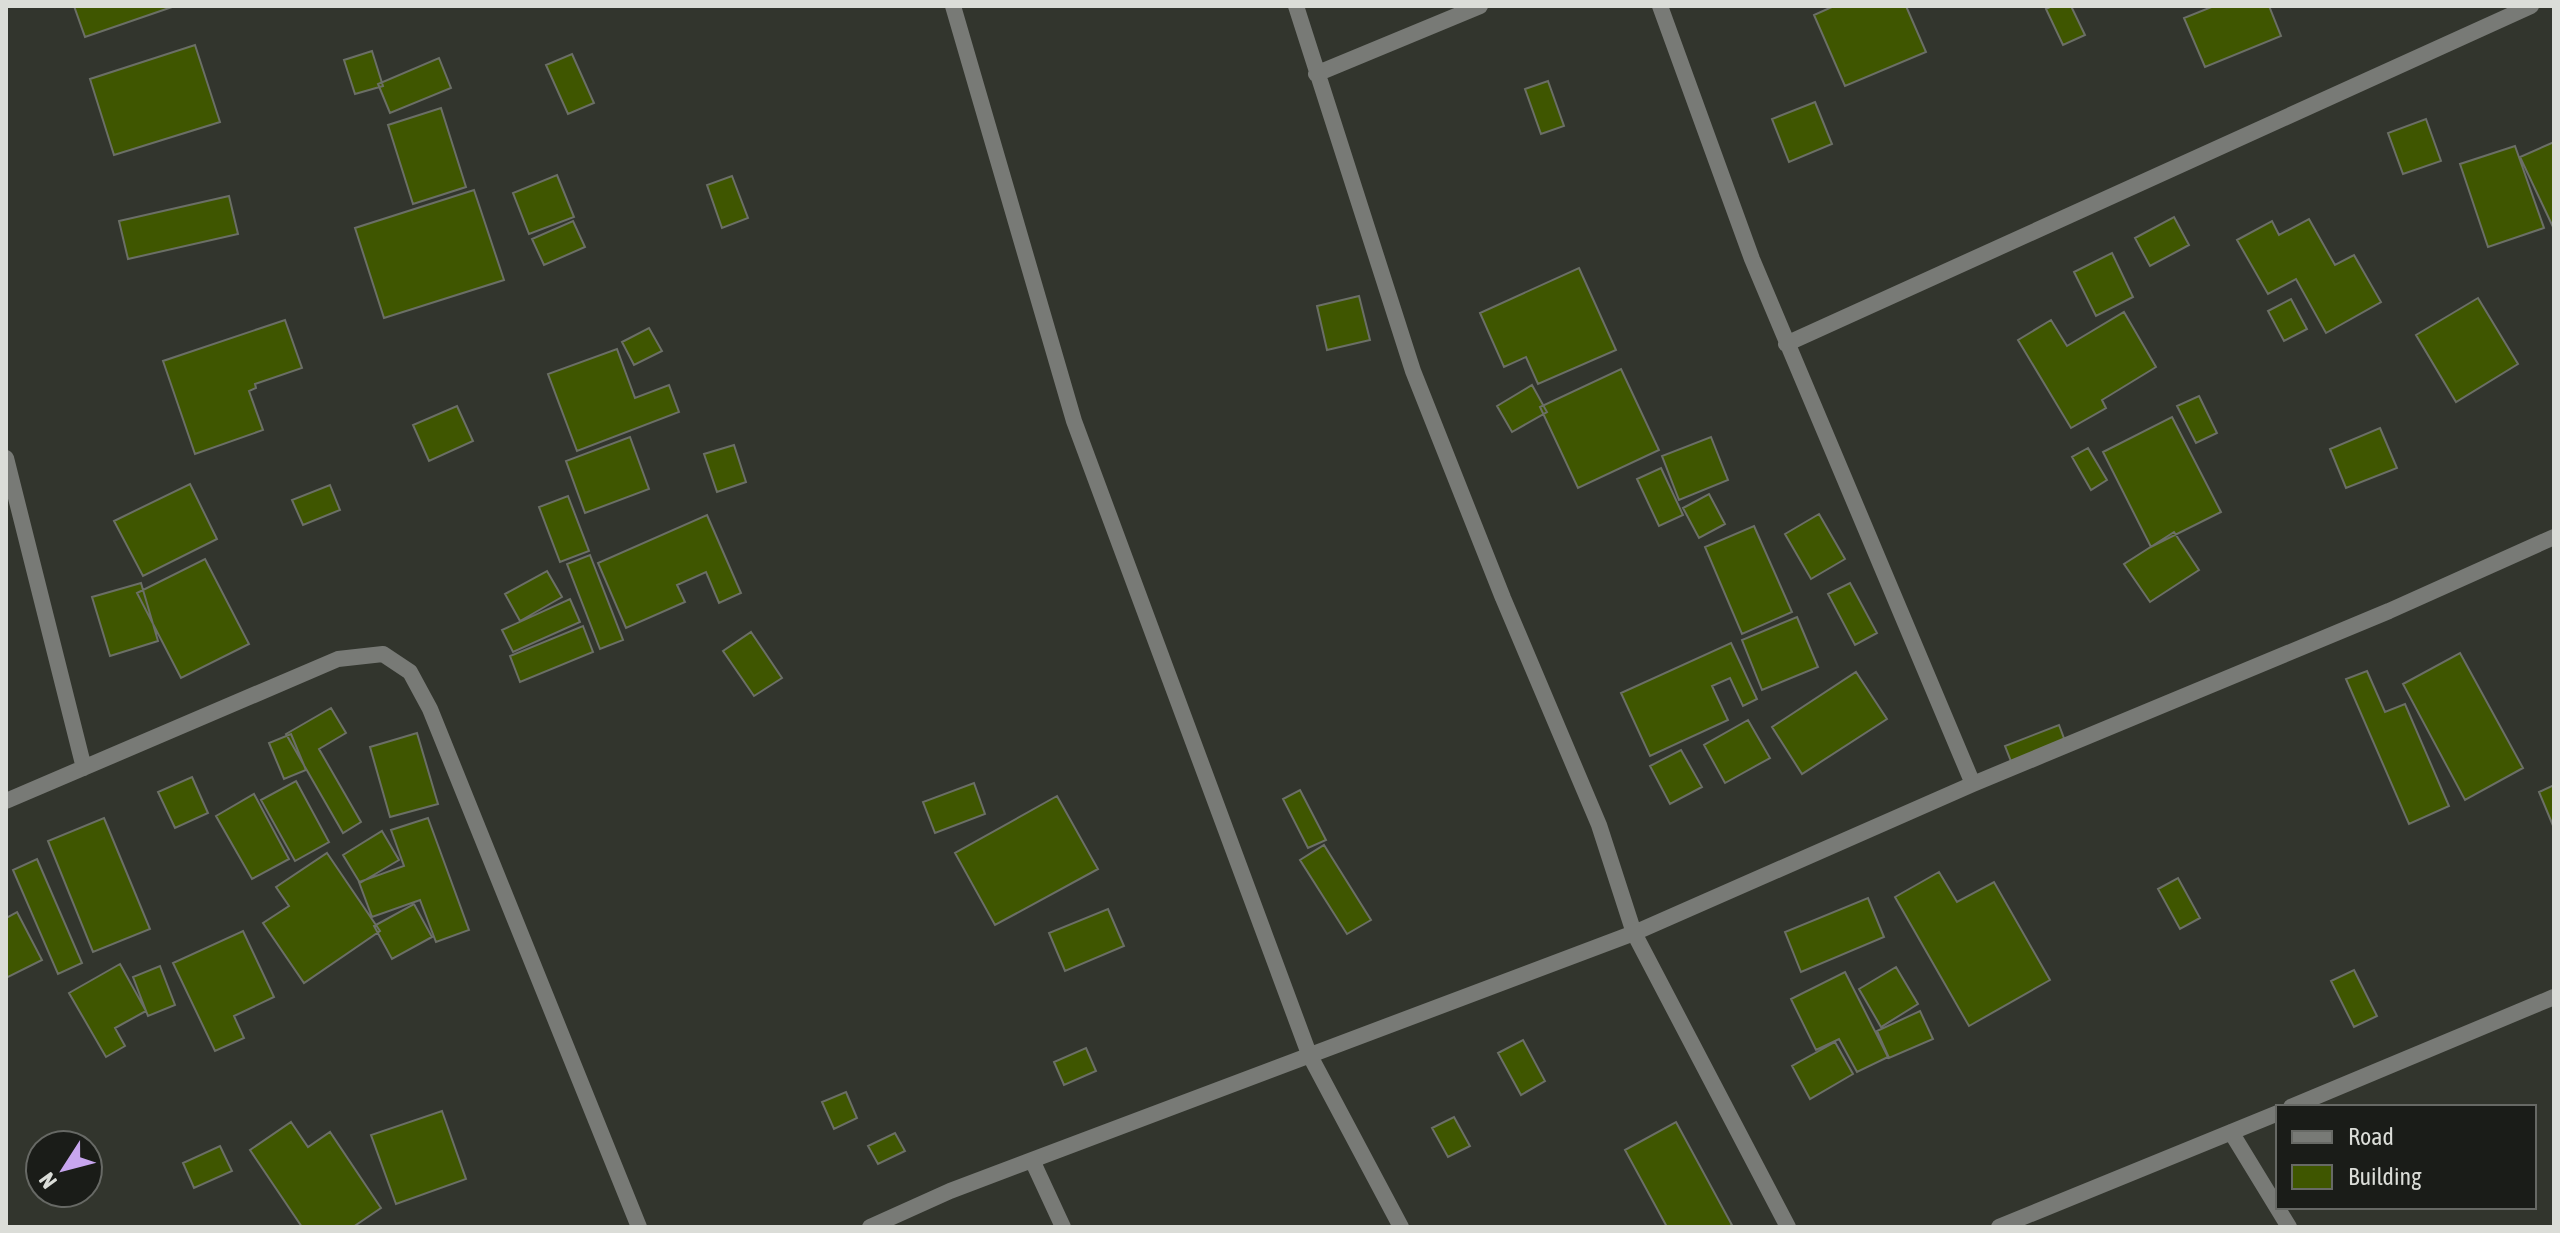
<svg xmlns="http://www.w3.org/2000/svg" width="2560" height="1233" viewBox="0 0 2560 1233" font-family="'Asap Condensed',sans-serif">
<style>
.building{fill:#3f5600;stroke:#6b6f66;stroke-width:2}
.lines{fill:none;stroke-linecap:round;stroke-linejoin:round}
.street{stroke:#787a76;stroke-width:16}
</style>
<rect width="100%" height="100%" fill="#32352d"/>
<!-- building -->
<path class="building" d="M74,6h101l-90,31z
M1834,6h72l20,46 -81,34 -31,-71z
M2052,6h19l14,29 -22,10 -17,-36z
M2214,6h55l12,30 -76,31 -21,-49z
M195,45l25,77 -106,33 -24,-76z
M372,51l11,35 -28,8 -11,-34z
M572,54l22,49 -26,11 -22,-49z
M439,58l12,30 -61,25 -12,-29z
M1548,81l16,45 -23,8 -16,-45z
M1815,102l17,42 -43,18 -17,-43z
M441,108l25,79 -53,17 -25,-79z
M2426,119l15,42 -38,13 -15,-41z
M2554,142v87l-34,-72z
M2515,146l29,82 -56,19 -28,-83z
M557,175l17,42 -45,17 -16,-41z
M732,176l16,42 -26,10 -15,-43z
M474,190l30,90 -120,38 -29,-90z
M229,196l9,38 -110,25 -9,-38z
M2174,217l15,28 -39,21 -15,-28z
M2309,219l26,46 19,-10 27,47 -55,31 -30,-54 -28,15 -31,-54 35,-19 7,14z
M573,221l12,26 -41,18 -12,-26z
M2112,253l21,44 -37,19 -22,-44z
M1579,268l37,82 -78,34 -12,-27 -22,10 -24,-54z
M1359,296l11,44 -43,10 -10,-44z
M2478,298l40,66 -62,38 -40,-67z
M2291,299l16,30 -23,12 -16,-30z
M2124,312l32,55 -54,33 4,8 -35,20 -53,-88 33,-20 16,26z
M285,320l17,48 -47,16 1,4 -7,3 14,39 -68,24 -32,-93z
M649,328l13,23 -28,14 -12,-23z
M617,349l18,49 34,-13 10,27 -102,39 -29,-77z
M1621,369l38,81 -81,38 -38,-81z
M1532,385l15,27 -35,20 -15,-26z
M2199,396l18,37 -21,10 -19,-37z
M457,406l16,35 -44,20 -16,-36z
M2172,417l49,95 -70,35 -48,-95z
M2380,428l17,40 -51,20 -16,-39z
M630,437l19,52 -64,24 -19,-52z
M1711,437l17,43 -49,20 -17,-44z
M734,445l12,37 -29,10 -13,-38z
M2088,448l19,32 -16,10 -19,-33z
M1661,468l22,47 -24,11 -22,-47z
M190,484l27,55 -74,37 -29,-55z
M330,485l10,25 -37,15 -11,-25z
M1709,494l16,30 -26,14 -16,-30z
M568,496l21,55 -29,11 -21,-55z
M1819,514l26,45 -34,20 -26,-45z
M707,515l34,78 -22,10 -13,-31 -29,13 8,17 -59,26 -28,-65z
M1754,526l38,86 -50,22 -37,-87z
M2174,532l25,38 -49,32 -26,-38z
M590,555l33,85 -23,9 -33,-85z
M205,559l44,85 -68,34 -44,-85z
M547,571l15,26 -42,24 -15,-27z
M141,583l17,58 -48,15 -18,-59z
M1850,583l27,50 -22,12 -27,-51z
M570,599l10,23 -67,30 -11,-22z
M1797,617l21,50 -56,23 -20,-50z
M583,626l10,26 -73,30 -10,-26z
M751,632l31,46 -28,18 -31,-45z
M1731,643l26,56 -14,7 -13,-28 -18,8 16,34 -78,36 -29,-63z
M2460,653l63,115 -58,32 -62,-116z
M2367,671l18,41 20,-8 44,102 -40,18 -63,-145z
M1856,672l31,47 -85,55 -30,-47z
M331,708l15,25 -27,16 42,73 -18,11 -57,-99z
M1748,720l22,38 -45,25 -21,-38z
M2059,725l9,24 -54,20 -9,-23z
M417,733l21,71 -48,13 -20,-70z
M291,734l15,36 -22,9 -15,-36z
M1681,750l21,37 -32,17 -20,-38z
M192,777l16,36 -33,15 -17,-36z
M296,781l33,61 -34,19 -34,-61z
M974,783l11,31 -50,19 -12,-31z
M2554,785v43l-15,-36z
M1300,790l26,50 -18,8 -25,-49z
M254,794l35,65 -37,20 -36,-63z
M1057,796l41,73 -103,56 -40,-72z
M104,818l46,111 -57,23 -45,-111z
M428,818l41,112 -33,12 -16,-42 -48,17 -13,-35 45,-16 -13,-36z
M382,831l17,29 -39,23 -17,-28z
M1324,845l47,75 -24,14 -47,-74z
M327,853l53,78 -76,52 -41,-60 26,-17 -13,-19z
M37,859l45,104 -24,11 -45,-104z
M1939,872l18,30 37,-20 56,98 -81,46 -74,-129z
M2178,878l22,40 -20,11 -22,-40z
M1868,898l16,39 -83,35 -16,-40z
M414,904l18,33 -40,22 -18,-33z
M1108,909l16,37 -59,25 -16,-38z
M17,912l25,48 -36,18v-60z
M243,931l31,66 -40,19 10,22 -29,13 -42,-88z
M120,964l26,47 -31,17 10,18 -19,11 -37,-64z
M160,966l15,39 -27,11 -15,-39z
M1896,967l22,37 -37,23 -22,-38z
M2354,970l23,46 -23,11 -23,-46z
M1845,972l43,85 -31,15 -18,-33 -23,11 -25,-51z
M1920,1011l13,28 -44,19 -12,-27z
M1523,1040l22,41 -24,14 -23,-42z
M1835,1042l18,32 -43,25 -18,-33z
M1086,1048l10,23 -32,14 -10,-23z
M846,1092l11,26 -23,11 -12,-27z
M442,1111l24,68 -70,25 -25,-69z
M1454,1117l16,29 -22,11 -16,-29z
M291,1122l17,25 22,-15 51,76 -28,19h-51l-52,-77z
M1676,1122l56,103 -4,2h-61l-42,-77z
M895,1133l10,18 -27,13 -10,-18z
M220,1146l12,25 -38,17 -11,-25z"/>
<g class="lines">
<!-- street -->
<path class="street" d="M953,6l121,415 235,633 92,173
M1296,6l117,365 90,227 96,227 35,108 154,294
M1660,6l92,253 221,525
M1316,74l164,-68
M1786,344l745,-338
M6,458l78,310
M6,801l332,-142 45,-5 27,18 20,37 209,518
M2291,1107l263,-110
M2231,1132l58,95
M1032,1160l31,67
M870,1227l80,-36 82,-31 602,-227 339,-149 416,-173 165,-74
M1999,1227l279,-114"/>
</g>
<!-- border -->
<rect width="2560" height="1233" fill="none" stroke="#dbddd8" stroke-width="16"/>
<!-- legend -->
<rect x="2276" y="1105" width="260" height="104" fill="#1a1c18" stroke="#676965" stroke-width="2"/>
<rect x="2292" y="1131" width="40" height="12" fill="#787a76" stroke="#676965" stroke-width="2"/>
<text x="2348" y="1145" font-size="24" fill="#dbddd8">Road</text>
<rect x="2292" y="1165" width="40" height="24" fill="#3f5600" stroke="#676965" stroke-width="2"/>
<text x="2348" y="1185" font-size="24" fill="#dbddd8">Building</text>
<!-- north arrow -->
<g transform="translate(64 1169) rotate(234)"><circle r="38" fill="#1a1c18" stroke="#676965" stroke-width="2"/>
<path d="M0-6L14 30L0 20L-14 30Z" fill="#c8a6ef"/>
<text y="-12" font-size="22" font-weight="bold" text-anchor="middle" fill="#dbddd8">N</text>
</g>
</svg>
